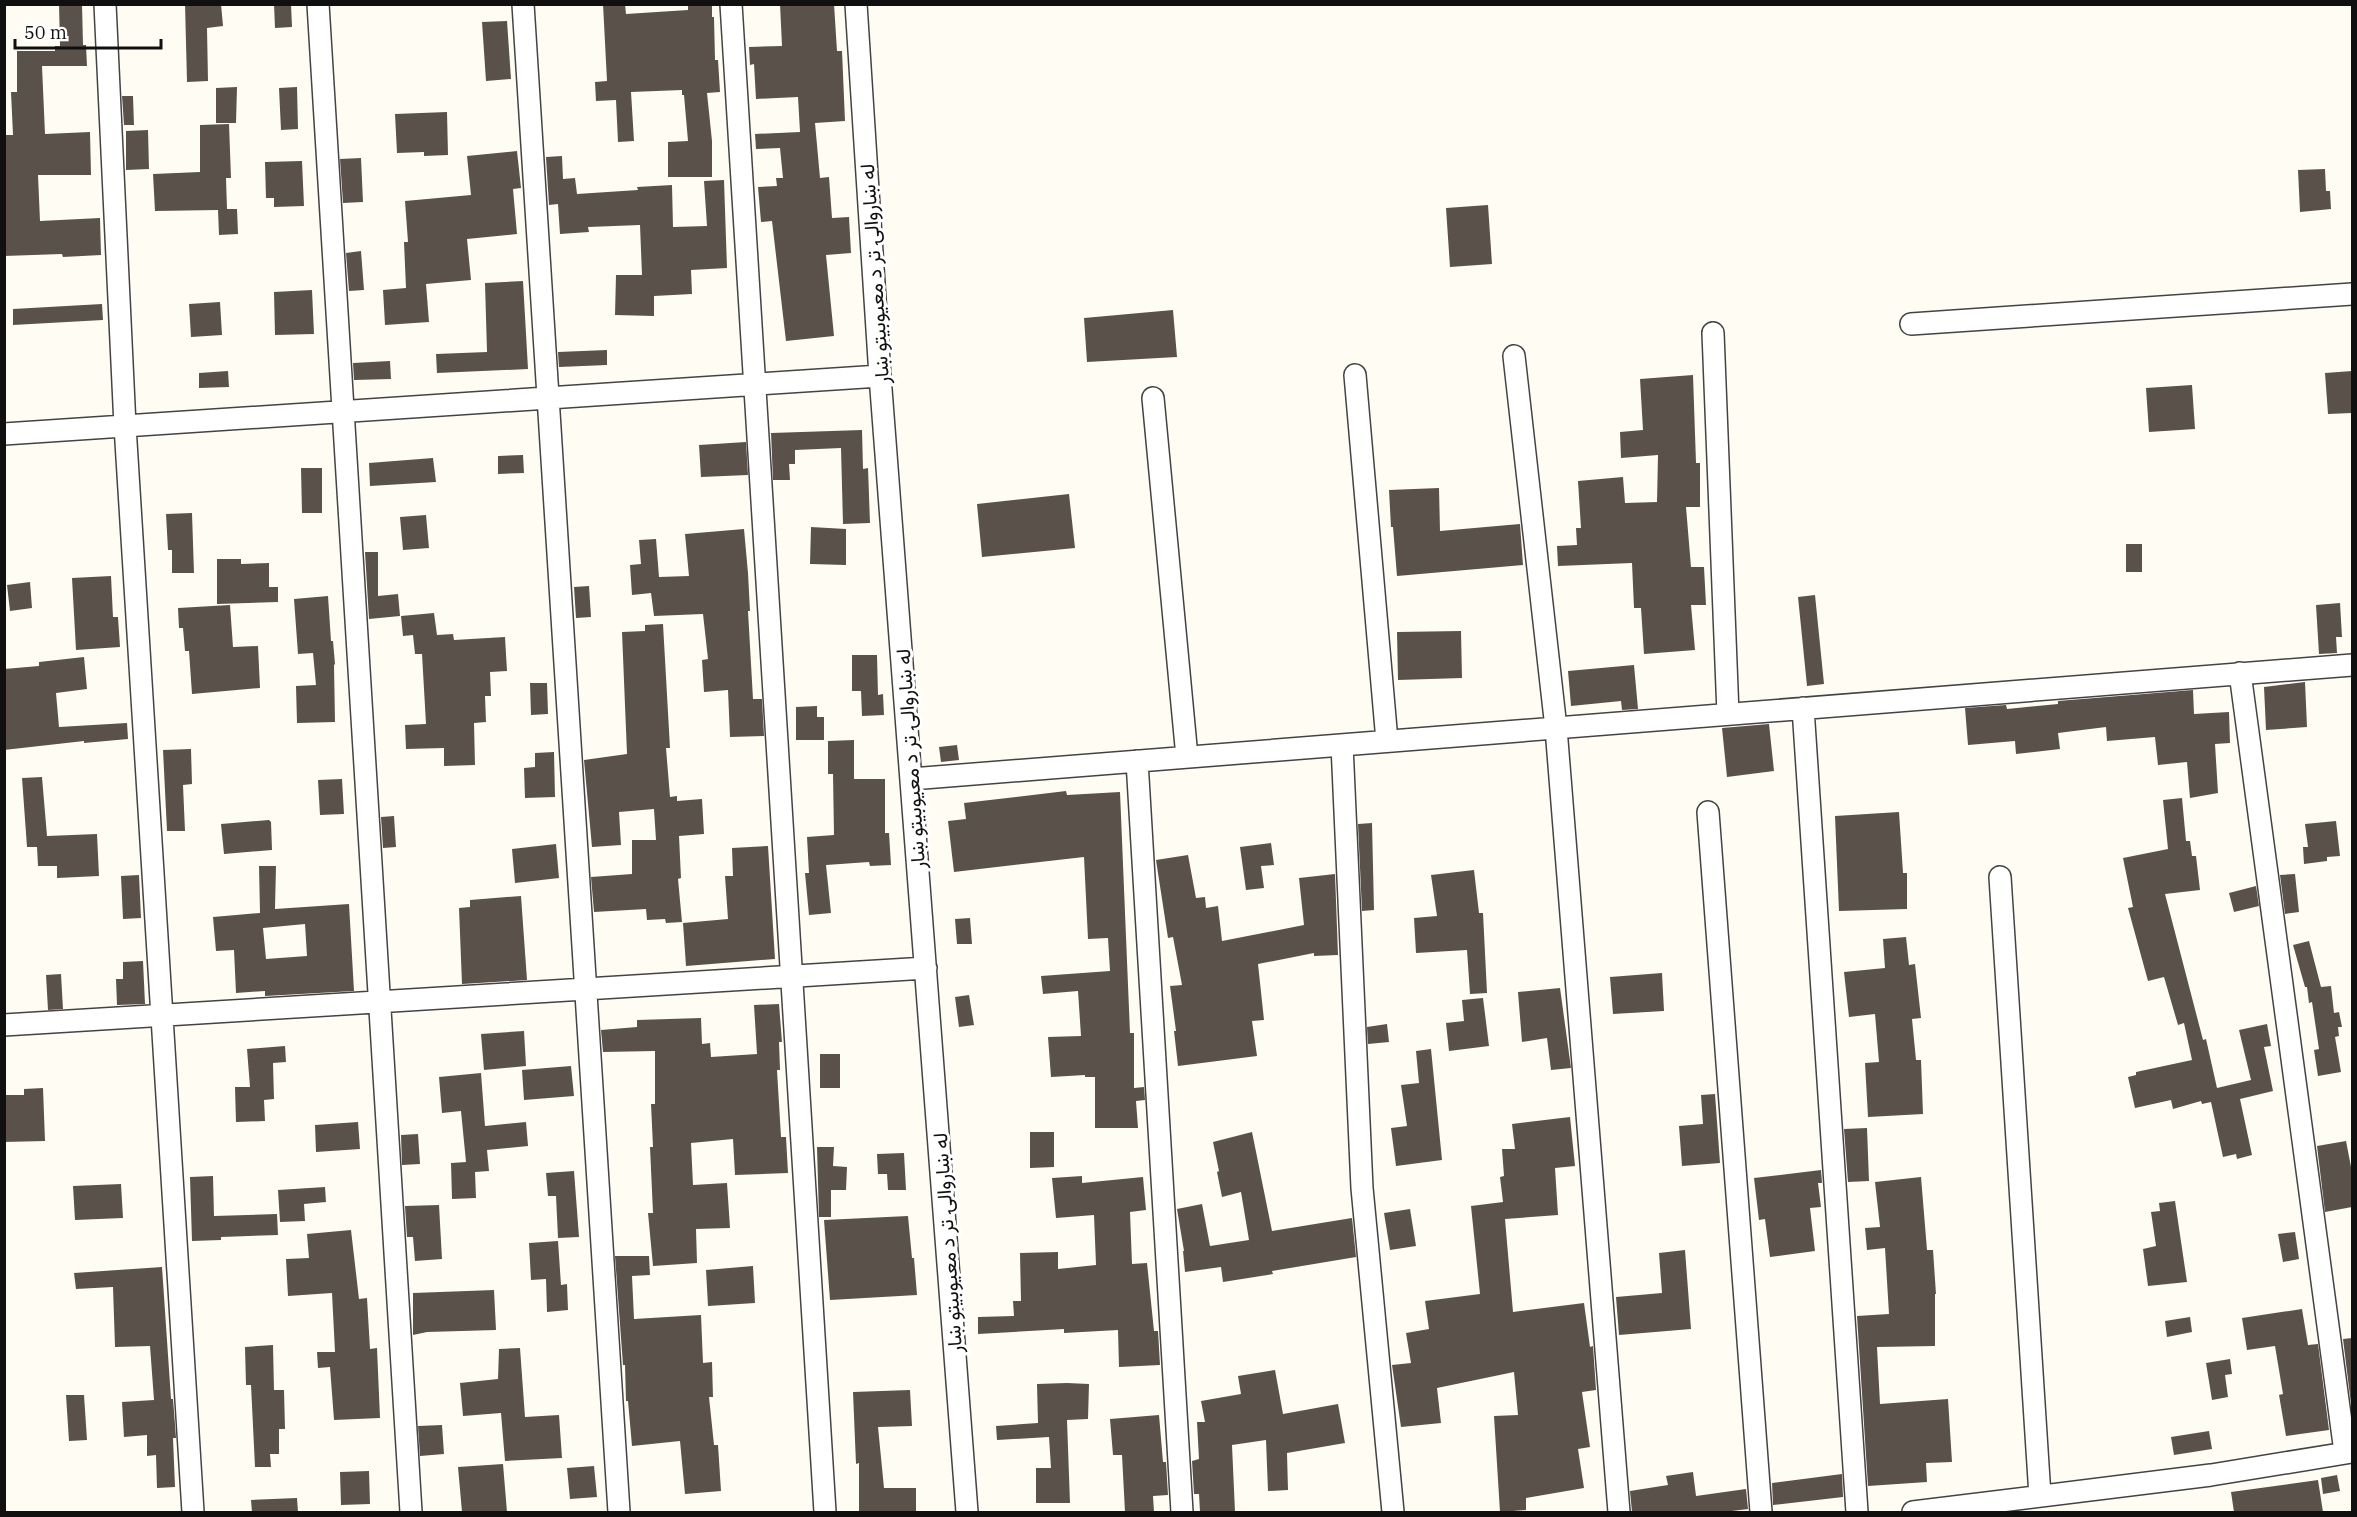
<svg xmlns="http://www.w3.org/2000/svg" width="2357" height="1517" viewBox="0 0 2357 1517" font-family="'IBM Plex Serif',Vazirmatn,serif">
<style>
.building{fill:#5a514b;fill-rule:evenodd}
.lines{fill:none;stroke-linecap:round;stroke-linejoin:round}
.minor-casing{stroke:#434343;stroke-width:24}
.minor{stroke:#fff;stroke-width:21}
.labels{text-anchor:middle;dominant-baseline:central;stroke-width:6;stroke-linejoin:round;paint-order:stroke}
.street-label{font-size:20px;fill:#101010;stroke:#fff}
</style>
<rect width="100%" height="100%" fill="#fffdf3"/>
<!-- building -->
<path class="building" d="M59,4h23l1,41h3l1,21h-45l3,68 45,-2 1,43h-53l2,46 60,-3 1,37 -38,2 -1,-3 -58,2v-121h9l-2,-43h6v-41h38v-5h5z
M185,4h36l2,22 -16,2 1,53 -21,1z
M274,4h17l1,23 -17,1z
M603,4h22l1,10 62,-4v-6h24v13h2l1,43h3l2,32 -13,1 5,48v36h-44v-35l20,-1 -4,-46h-2v-5l-51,2 3,49 -16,1 -2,-42 -20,1 -1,-19 12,-1z
M780,4h54l3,47h5l3,70 -30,2 5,55 9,-1 3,41 17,-1 2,36 -25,2 8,81 -48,5 -14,-120 -11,1 -3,-35 19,-1 -1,-8h7l-3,-30 -24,1 -1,-15 45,-2 -2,-35 -42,2 -2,-35 -4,1 -1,-18 33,-1z
M507,21l4,58 -25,2 -4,-59z
M237,87l-1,36h-20v-35z
M297,87l1,42 -17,1 -2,-42z
M122,96h11l1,29h-10z
M447,112l1,43 -24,1v-4l-27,1 -2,-39z
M229,124l2,54h-5l1,31h10l1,25 -19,1 -1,-25 -63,1 -2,-37 47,-2v-47z
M148,130l1,39 -23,1v-39z
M517,151l4,37 -8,1 4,45 -50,5 4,41 -45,4 3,38 -44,3 -2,-35 23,-2 -2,-46h4l-3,-41 66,-6 -4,-39z
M562,156l1,23 12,-1 2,16 61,-4 -1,-3 35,-2 1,42 34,-1 -3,-45 20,-1 3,88 -36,2 1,24 -38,2v20l-39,-1 1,-40h26l-2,-50 -52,2 1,5 -29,2 -2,-30 -9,1 -3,-48z
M361,158l2,44 -20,1 -3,-44z
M302,161l2,45 -30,1v-9h-8l-1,-36z
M2325,169l1,22h4l1,18 -31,3 -2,-42z
M1488,205l4,59 -42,3 -4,-59z
M361,251l3,39 -15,1 -3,-38z
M523,281l5,88 -91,4 -1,-19 51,-2 -2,-69z
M312,290l2,44 -39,1 -1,-43z
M220,302l2,33 -31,2 -2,-33z
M102,304l1,16 -90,5v-16z
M1173,310l4,47 -90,5 -3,-44z
M607,350v15l-48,2 -1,-15z
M390,361l1,18 -37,1 -1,-17z
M228,371l1,16 -30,1v-15z
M2352,371v42l-24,1 -3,-41z
M1693,375l3,88h4v44h-14l5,60h13l2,38h-15l4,45 -51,4 -3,-46h-7l-2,-45 -74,3 -1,-20 20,-1 -1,-17h5l-3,-47 45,-4 2,26 32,-1 1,-47 -37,3 -1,-26 23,-2 -3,-51z
M2192,385l3,44 -46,3 -3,-44z
M862,430l1,39 5,-1 2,55 -27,1 -2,-76 -46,2v14h-6l1,16h-17l-2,-47z
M746,442l2,33 -47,2 -2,-32z
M523,455l1,18 -26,1v-18z
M433,458l3,24 -66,4 -1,-23z
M301,468h21v45h-20z
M1439,488l1,43 80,-7 3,41 -126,11 -4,-49h-2l-2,-37z
M1069,494l6,54 -93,9 -5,-53z
M192,513l2,60h-22v-23h-4l-2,-36z
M426,515l3,33 -26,2 -3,-33z
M811,527l35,2v36l-36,-1z
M744,529l4,44 2,38h-2l5,88h9l2,37 -34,1 -2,-47 -24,2 -2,-32 6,-1 -5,-45 -49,2 -3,-23 -19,2 -2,-30 11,-1 -2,-24 17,-1 3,38 30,-1 -4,-42z
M2126,544h16v28h-16z
M365,552h13v44l20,-2 2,22 -31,3z
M217,559h24v5l28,-1v24h9v15l-61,2z
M111,576l2,41h5l2,30 -44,3 -4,-72z
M30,582l2,26 -22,3 -3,-26z
M589,586l2,31 -15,1 -2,-31z
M1815,595l9,89 -17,2 -9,-89z
M328,596l3,45h2l2,23 -1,1 1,57 -38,1 -1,-37 20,-1 -3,-32 -15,1 -4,-55z
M2340,603l2,34h-6l1,16 -18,1 -3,-49z
M230,605l3,42 25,-1 2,42 -68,6 -3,-43h-4l-2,-23h-4l-1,-20z
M434,613l3,22 16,-1 1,6 51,-3 2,34 -17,1 1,24h-6l1,26 -12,1 1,42 -31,1v-18l-38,1 -1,-24 21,-1 -4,-70h-7l-2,-19 -10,1 -2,-20z
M663,624l7,124h-4l4,49 7,-1v5l25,-2 2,35 -25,2 2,42 -3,1 4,43 -16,1 -1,-4 -18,1 -1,-11 -52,3 -3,-35 41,-3v-34h24l-2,-31 -35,3 2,33 -29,2 -8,-87 43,-6 -5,-122 23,-1v-6z
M1461,631l1,47 -64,2 -1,-48z
M852,655h25l1,40 5,-1 1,21 -22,1 -1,-25h-9z
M84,657l3,32 -31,4 3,34 68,-4 1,16 -44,4v-2l-80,9v-81l35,-3v-4z
M1634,665l4,44 -16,1 -1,-9 -50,5 -3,-35z
M2305,682l2,45 -41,3 -2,-43z
M530,683h17l1,31 -17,1z
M2193,690l1,24 35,-2 1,31 -15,1 3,49 -28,5 -3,-36 -29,3 -3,-28 -48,4 -1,-14 -48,6 2,16 -44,5 -1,-13 -47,4 -3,-37 41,-3 1,4 51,-5v-3z
M817,706v11h7v23h-28v-33z
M1769,724l5,47 -47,6 -5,-49z
M854,740v39h31v54h4l2,32 -21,1 -1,-4 -43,3 5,48 -22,2 -4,-42h4l-2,-36 27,-2 -1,-61h-5v-33z
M957,745l2,15 -18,2 -2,-15z
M191,749l1,35 -9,1 2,46h-18l-4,-81z
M554,752l1,45 -30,1 -1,-30 11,-1v-14z
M42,777l5,59 50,-2 2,42 -42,2v-12h-19l-1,-19h-10l-5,-69z
M342,779l2,35 -24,1 -2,-35z
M1066,791l1,4 53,-3 10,241h4v55l10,-1 1,13 -9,1 2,27h-43v-51h-10v-2l-34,2 -3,-40 33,-1 -3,-45 -35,3 -2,-18 69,-5 -2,-33 -20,1 -4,-82 -130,15 -6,-51 18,-2 -2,-16z
M2182,798l4,43h4l2,15h4l4,34 -35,4 38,146 3,-1 11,49 34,-8 -12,-50 28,-6 4,22 -7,1 9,44 -33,8 12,56 -15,4 -1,-5 -13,3 -12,-55 -9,2 -1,-3 -28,8 -2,-9 -36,8 -7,-31 8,-2v-3l56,-12 -8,-37 -6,2 -14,-48 -16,4 -20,-73 5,-1 -10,-49 45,-9 -5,-49z
M1899,812l4,61h4v36l-68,2 -4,-95z
M394,816l2,31 -13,1 -2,-31z
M269,820l2,2 1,28 -48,4 -3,-30z
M2336,821l4,35 -13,1v4l-23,3 -1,-17h5l-3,-23z
M1372,823l2,87 -12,1 -4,-87z
M1271,843l3,22 -13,1 3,22 -18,2 -6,-43z
M556,844l3,34 -44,5 -3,-34z
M768,846l7,113 -89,7 -3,-43 45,-4 -3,-43h8l-1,-28z
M1188,855l8,43 9,-1 1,11 12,-2 4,35 82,-16 -5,-47 36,-4 3,81 -24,1v-3l-56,11 6,56 -12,1 5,35 -79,10 -4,-35h2l-6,-45 12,-1 -9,-48 -5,1 -12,-78z
M259,866h17l-1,43 74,-5 5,87 -89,5v-5l-29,2 -2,-43 -18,1 -3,-34 47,-4zM305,924l2,32 -41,3 -3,-31z
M1474,870l5,43h4l4,80 -17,1 -3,-44 -51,3 -2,-35 23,-2 -6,-41z
M2295,874l4,38 -14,2 -5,-39z
M139,875l2,43 -18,1 -2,-43z
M2256,886l3,20 -25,6 -5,-19z
M521,896l6,84 -65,4 -3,-76 11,-1v-7z
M970,918l2,26h-15l-2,-25z
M1906,937l3,28 6,-1 6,54 -9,1 4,41h5l2,54 -55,3 -3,-54 14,-1 -4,-48 -26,3 -5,-45 41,-4 -2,-29z
M2309,941l12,46 10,-1 3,27 5,-1 3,15h-4l1,9 -4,1 6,35 -23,4 -4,-26 5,-1 -7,-47 -3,1 -2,-16h-2l-12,-42z
M143,961l2,43 -28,1 -1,-26h7v-17z
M1662,973l2,38 -51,3 -3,-37z
M61,974l2,35 -15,1 -2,-35z
M1560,988l11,80 -20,2 -4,-32 -25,4 -4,-50z
M969,995l5,30 -15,2 -4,-30z
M1483,998l6,48 -40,5 -3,-28 18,-2 -2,-21z
M779,1004l3,38h-3l1,28h-3l4,67h5l2,36 -53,2 -2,-36 -42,4 2,42 34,-2 3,45 -34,1 1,34 -44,3 -5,-53h5l-3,-66h3l-2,-43h4v-53l-52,1 -2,-22 36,-3v-7l64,-2 1,26 8,-1 1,14 46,-3 -3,-49z
M1387,1024l2,18 -21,2 -1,-17z
M524,1031l2,35 -42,4 -3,-36z
M285,1046l1,16 -13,1 1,36 -10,1 1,21 -29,1 -1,-35h15l-3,-38z
M1431,1049l11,111 -46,6 -5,-38 16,-2 -6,-41 18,-2 -3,-32z
M820,1054h20v34h-20z
M571,1066l3,30 -50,4 -2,-30z
M481,1073l4,53 41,-4 2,24 -41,4 2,21 -14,1 1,26 -24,1 -1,-36 15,-1 -5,-51 -19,2 -3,-36z
M43,1088l2,53 -41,1v-47h20v-6z
M1715,1094l5,69 -38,3 -3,-40 24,-2 -2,-29z
M1570,1117l5,49 -20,2 3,47 -53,4 8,93 71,-9 6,44 3,-1 3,44 -14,2 8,55 -12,2 6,39 -58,10v12l-26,2 -6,-96 24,-1 -4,-43 -77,16 4,35 -40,4 -9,-62 19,-2 -5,-30 23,-4 -4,-28 55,-7 -9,-88 32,-4 -3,-25 4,-1 -2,-27h13l-3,-25z
M358,1122l2,27 -44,3 -1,-27z
M1867,1128l2,53 -21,1 -4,-53z
M1030,1132h24v35l-24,1z
M1252,1132l20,99 80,-13 4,39 -84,14 1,3 -50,8 -2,-15 -36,5 -2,-21h1l-7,-42 25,-5 8,42 39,-6 -8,-48 -19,5 -5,-25 2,-1 -6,-29z
M418,1134l2,30 -18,1 -1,-30z
M2346,1141l6,31v35l-27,5 -8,-66z
M817,1147h17l-1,19 14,1 -1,23h-15v27h-12z
M904,1153l2,37h-18l-1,-16h-9l-1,-20z
M1821,1170l1,13h-4l3,24 -11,1 5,43 -45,6 -5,-38 -6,1 -5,-42z
M574,1171l5,66 -21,1 -2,-42h-8l-2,-23z
M213,1176l1,40 63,-2 1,21 -57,2v3l-29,1 -2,-64z
M1082,1176v7l61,-6 3,33 -16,2 2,52 15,-1 7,68h4l2,34 -41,2 -1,-37 -54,3v-4l-86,5v-17l36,-1 -1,-15h8l-1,-48 38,-1v17l38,-4 -2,-50 -38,3 -4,-40z
M1921,1177l6,73h6l3,44h-1v52l-58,1 3,57 68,-5 4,63 -26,1 1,19 -59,4 -11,-170 32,-2 -4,-66 -18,2 -2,-22 15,-1 -5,-45z
M121,1184l2,34 -48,2 -2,-34z
M325,1187l1,15 -22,2 1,17 -25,1 -2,-32z
M2175,1201l12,81 -39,4 -5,-37 13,-3 -5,-34 9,-1 -1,-8z
M439,1205l3,54 -27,2 -2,-24h-6l-2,-31z
M1410,1209l6,37 -26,4 -6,-37z
M908,1216l4,42h2l3,37 -87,5 -6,-80z
M351,1230l8,69 8,-1 3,51 7,-1 3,70 -46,2 -4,-53 -12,1 -1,-16h18l-3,-59 -44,3 -2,-37 23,-1 -2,-24z
M2295,1232l4,27 -16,3 -5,-28z
M558,1241l3,44 6,-1 1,26 -21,2 -1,-33 -15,1 -2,-37z
M1685,1250l6,79 -72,6 -3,-38 46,-4 -3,-40z
M615,1256h34l1,19 -18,1 2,43 67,-4 2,48 9,-1 1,35h-4l5,48h4l3,46 -36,3 -5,-53 -48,5 -4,-45h-2l-1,-36h-2z
M753,1266l2,37 -47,3 -2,-36z
M162,1267l9,132h2l3,39h-3l2,49 -18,1 -1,-33 -9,1v-21l-23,2 -2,-35 32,-2 -4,-54 -35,1 -2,-60 -37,2 -2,-16z
M494,1290l2,40 -69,2 -14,3v-42z
M2302,1309l6,36 10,-1 11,86 -43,6 -7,-41 4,-1 -8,-48 -28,4 -5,-32z
M2190,1317l2,15 -25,5 -2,-16z
M2352,1338v74l-9,-73z
M273,1345l1,45h10l1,39h-6v25h-9l1,13h-16l-4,-82h-5l-1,-38z
M520,1348l5,69 34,-2 3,43 -57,3 -4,-48 -38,3 -3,-33 38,-4 1,-30z
M2230,1359l2,15 -7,1 3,22 -16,3 -6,-37z
M1275,1370l8,44 55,-10 7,39 -58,10 1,37 -20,1 -2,-51 -34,5 3,67h-35l-1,-18h-5l-2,-33 7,-2 -2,-37h8l-4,-21 40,-7 -3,-18z
M1067,1383l22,1 -1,35 -21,1 3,83h-34v-35h15l-2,-31 -52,3 -1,-14 42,-3 -1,-39z
M910,1390l2,36 -34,1 6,61h32v24h-57v-49l-3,1 -3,-72z
M66,1395h18l3,45 -18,1z
M1159,1415l4,47h3l2,33 -15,1 1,16h-29l-3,-57h-9l-3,-36z
M442,1425l2,29 -24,2 -2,-30z
M2209,1431l3,18 -38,6 -3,-18z
M503,1464l4,48h-45l-4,-45z
M594,1466l3,31 -27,2 -3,-31z
M369,1471l1,33 -29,1 -1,-33z
M1693,1472l3,24 50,-7 2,20 -24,3h-92l-2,-21 38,-6 -2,-9z
M1842,1474l1,23 -70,8 -1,-22z
M2337,1475l3,16 -17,3 -2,-16z
M2318,1480l5,32h-89l-3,-20z
M297,1498l1,14h-46l-1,-12z"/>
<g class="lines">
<!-- minor casing -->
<g class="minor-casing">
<path id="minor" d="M105,4l20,422 68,1086
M318,4l93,1508
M523,4l96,1508
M731,4l94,1508
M856,4l24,372 87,1136
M1911,324l441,-30
M1713,333l15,381
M1514,356l42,372 63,784
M1355,375l32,366
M1153,398l34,359
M4,434l876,-58
M2240,673l105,779
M1803,708l54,804
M1342,745l20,443 31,324
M1137,761l45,751
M911,779l1441,-114
M1708,812l53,700
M2000,877l40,619
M4,1025l922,-57
M1913,1512l298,-37 141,-23"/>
</g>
<!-- minor -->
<use href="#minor" class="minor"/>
</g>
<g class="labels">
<!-- street labels -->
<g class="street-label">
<text transform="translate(874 274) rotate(-94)">له ښاروالۍ تر د معیوبیتو ښار</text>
<text transform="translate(910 759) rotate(-94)">له ښاروالۍ تر د معیوبیتو ښار</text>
<text transform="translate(947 1243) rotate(-94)">له ښاروالۍ تر د معیوبیتو ښار</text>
</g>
</g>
<!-- border -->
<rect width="2357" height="1517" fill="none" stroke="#101010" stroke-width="12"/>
<!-- scale -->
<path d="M15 39v9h146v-9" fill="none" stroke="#101010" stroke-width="3"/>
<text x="24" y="39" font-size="18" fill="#101010" stroke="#ffffff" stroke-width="4.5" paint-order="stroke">50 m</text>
</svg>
